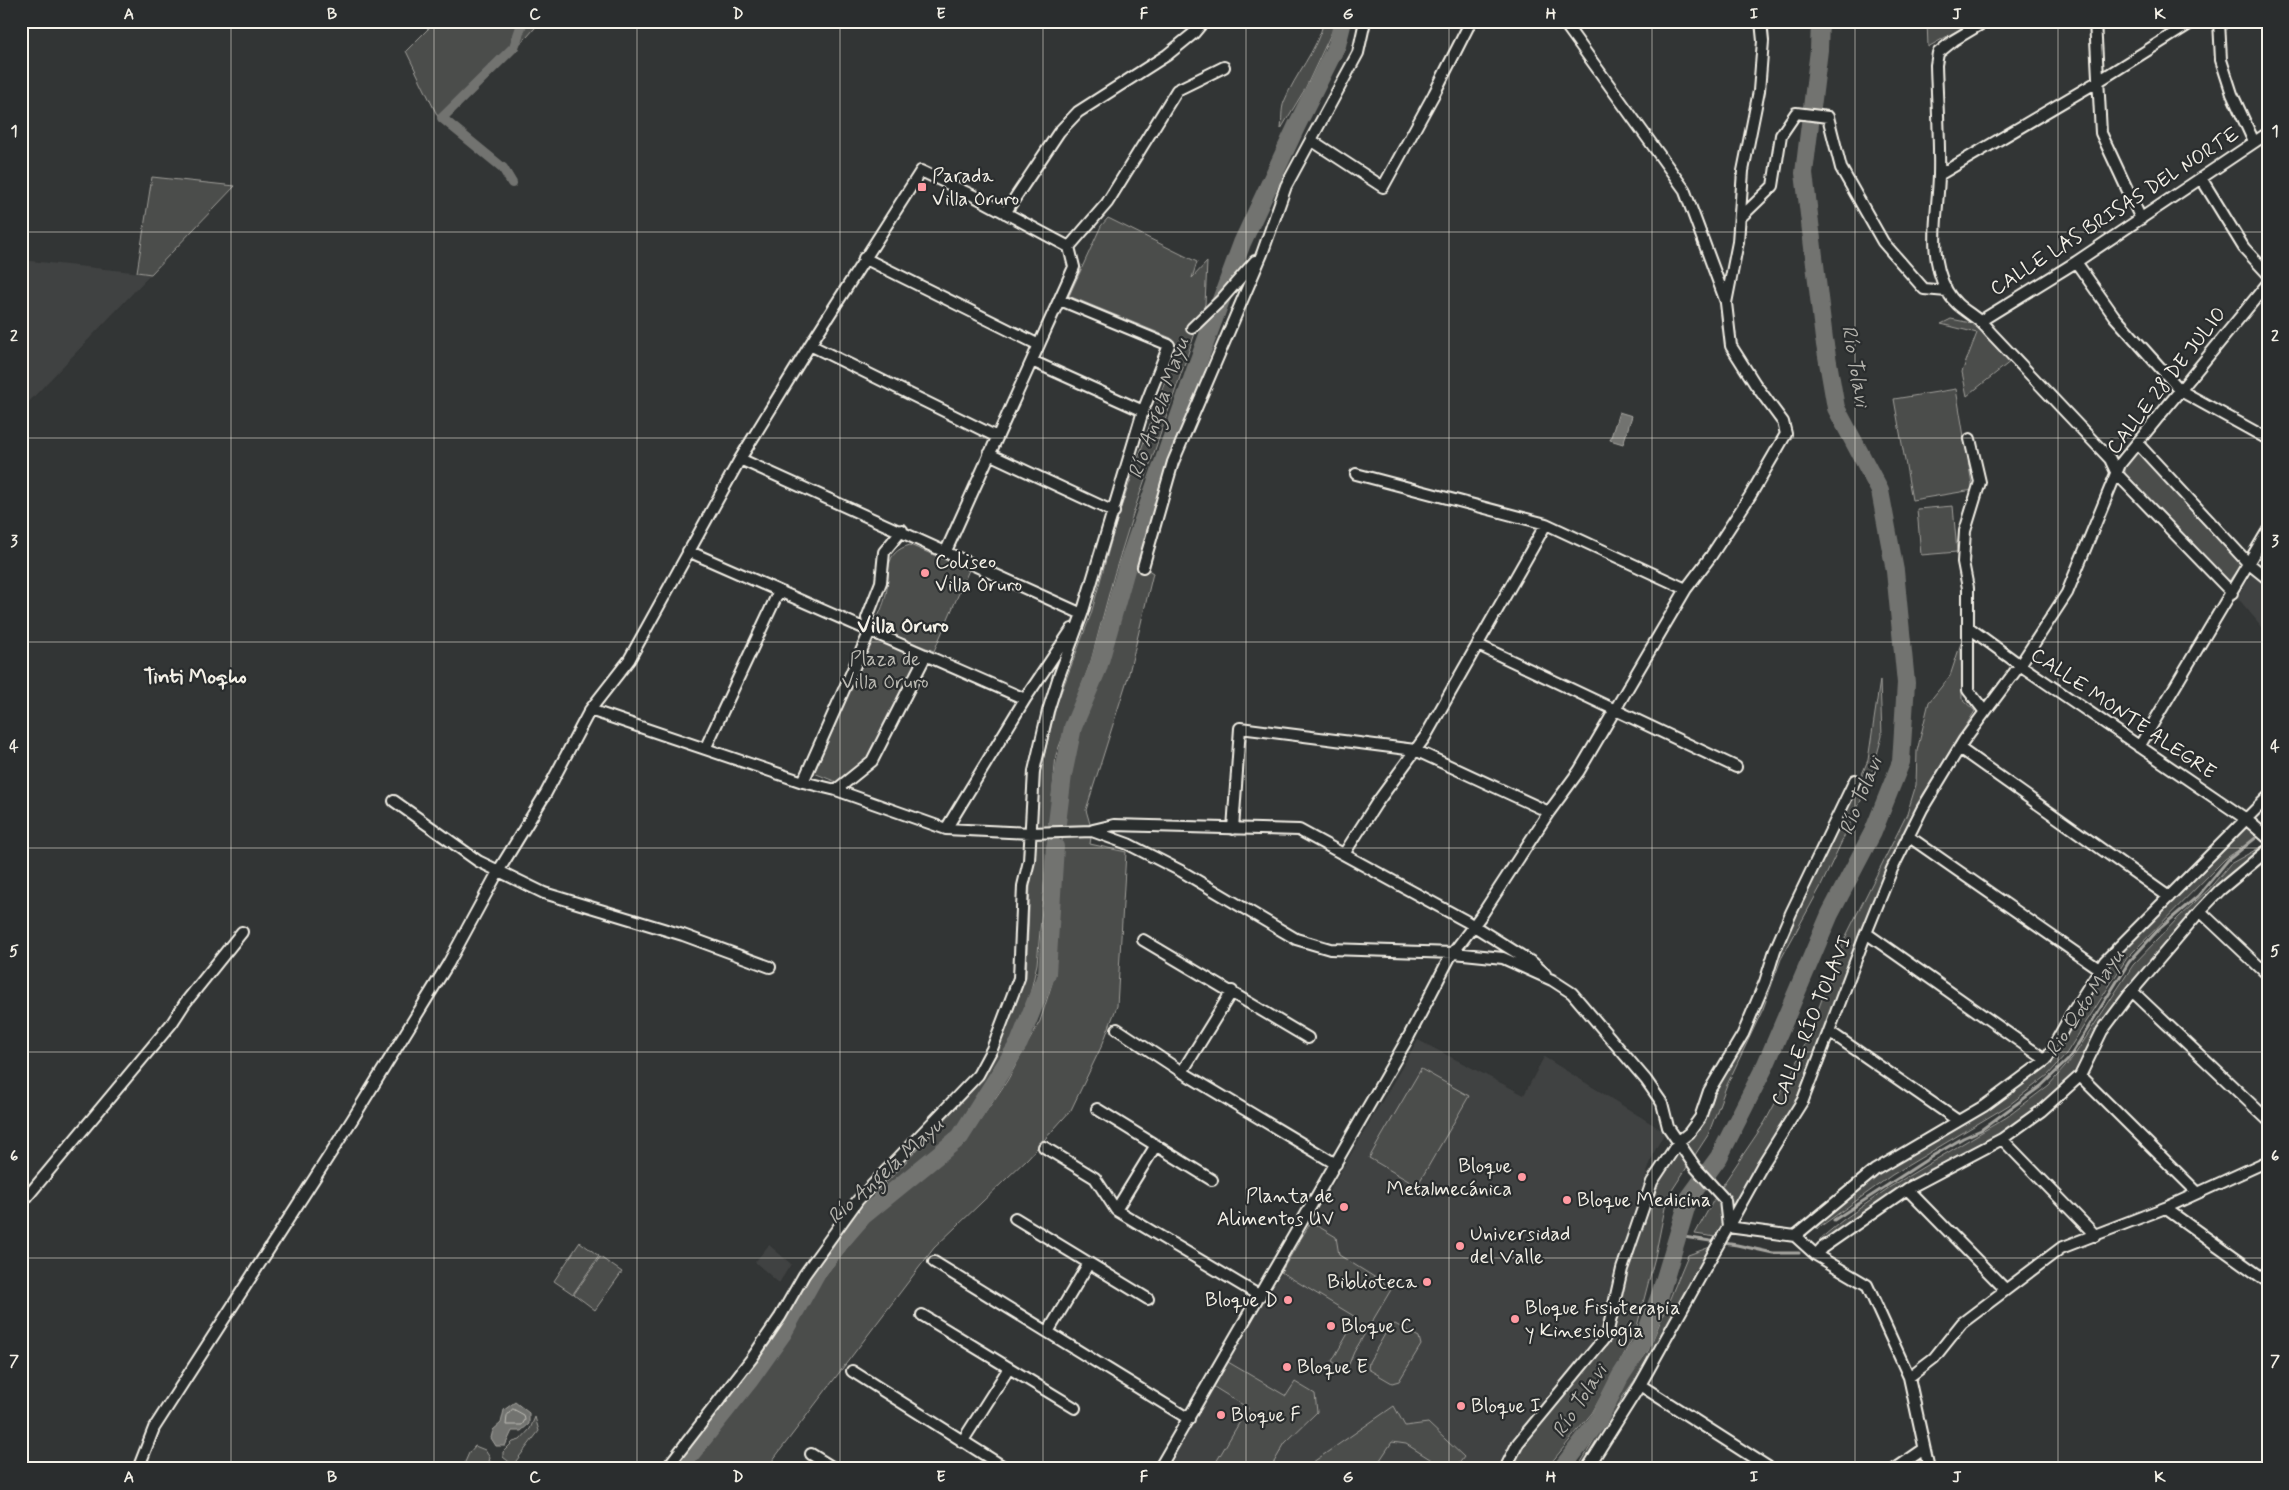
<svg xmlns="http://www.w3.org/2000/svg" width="2289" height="1490" viewBox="0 0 2289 1490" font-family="Mynerve,sans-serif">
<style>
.built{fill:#404242}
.green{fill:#4b4d4c;stroke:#a09f9a}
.water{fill:#727370;stroke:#a6a5a0}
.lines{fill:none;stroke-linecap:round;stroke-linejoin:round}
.shore{stroke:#c0bfb8;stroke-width:1}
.stream{stroke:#a6a5a0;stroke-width:3}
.canal{stroke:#727370;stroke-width:10}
.river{stroke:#727370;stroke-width:18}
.street-casing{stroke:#f4f1e8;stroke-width:14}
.street{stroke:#2a2d2e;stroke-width:10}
.grid{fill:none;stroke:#f4f1e8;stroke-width:1;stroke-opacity:0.55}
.poi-dot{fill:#ff9aa2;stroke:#2a2d2e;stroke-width:2}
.labels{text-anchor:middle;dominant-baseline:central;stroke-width:4.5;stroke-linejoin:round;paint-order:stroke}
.poi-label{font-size:20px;fill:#f4f1e8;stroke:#2a2d2e;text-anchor:start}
.street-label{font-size:20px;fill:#f4f1e8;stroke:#2a2d2e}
.park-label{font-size:20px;fill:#b9b8b1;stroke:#2a2d2e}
.water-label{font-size:21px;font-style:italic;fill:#b3b2ac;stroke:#2a2d2e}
.neighbourhood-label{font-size:21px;font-weight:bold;fill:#f4f1e8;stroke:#2a2d2e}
.neatline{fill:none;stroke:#f4f1e8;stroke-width:2}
.grid-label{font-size:16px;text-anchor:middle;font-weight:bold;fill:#f4f1e8}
</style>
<rect width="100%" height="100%" fill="#323535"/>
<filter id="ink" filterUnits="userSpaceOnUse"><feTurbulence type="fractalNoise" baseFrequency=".02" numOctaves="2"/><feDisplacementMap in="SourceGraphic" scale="10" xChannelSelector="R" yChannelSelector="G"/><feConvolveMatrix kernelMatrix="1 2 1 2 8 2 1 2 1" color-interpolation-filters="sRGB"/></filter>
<g filter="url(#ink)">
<!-- built -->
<path class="built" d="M21,260l130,14 -130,136z
M2252,573l16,12v49l-31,-37z
M1418,1040l106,55 20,-38 121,75 -11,20 -39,118 -15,64 -71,83 -34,52h-329z
M769,1245l22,19 -12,19 -24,-21z"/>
<!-- green -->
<path class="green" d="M436,21h105l-14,16 -89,80 -32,-66z
M1324,21h13l-32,68 -24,40c1,-8 0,-20 3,-27 11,-28 33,-51 40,-81z
M1927,21h47l-46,26z
M152,177l83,9 -84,88 -14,-2z
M1108,218l89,44 -5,16 15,-16 -2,42 -71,207 -20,64 -23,86 -35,94 -19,209 -8,35 -16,41 -57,92 -95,78 118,-127 13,-22 34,-84 4,-91 5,-40 4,-70 18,-73 34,-89 27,-98 56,-161 -3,-17 -102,-42 32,-70z
M1951,319l25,5 35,37 -44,35 -5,-24 15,-39 -36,-9z
M1956,389l17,101 -61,10 -18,-101z
M2137,452l106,110 -14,19 -104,-106v-8z
M1953,506l4,46 -36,3 -4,-46z
M910,545l59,25 -35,81 -60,-24c4,-11 10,-22 12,-33 5,-22 -4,-41 24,-49z
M1136,562l17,11 -25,104 -42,133 6,21 -2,13 36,8 -9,154 -14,37 -32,67 -43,48 -94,90 -168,221h-78l70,-89 38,-55 20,-38 52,-66 98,-80 41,-60 33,-60 15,-47 5,-113 8,-83 10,-43 28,-71 15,-75z
M873,638l45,21 -49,97 -30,27 -25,-10z
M1961,643l1,56 13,12 -51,82 -20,39 -40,92 -68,176 -31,50 -36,73 -13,14 -21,-3 23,-42 47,-70 36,-67 44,-117 62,-124 9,-29 1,-34 12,-49 21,-26z
M1880,680l2,56 -12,45 -49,105 -40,73 -18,50 -37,78 -18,48 -41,63 -12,59 -20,77 -43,79 -46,56h-35l27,-46 70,-79 20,-77 32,-91 44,-56 10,-27 104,-229 32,-61 18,-43z
M2246,825l13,11 -34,23 -98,99 -63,99 -16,18 -39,30 -117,70 -75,54 -1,-6 61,-51 109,-61 66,-48 32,-61 33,-46z
M2266,844l-58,53 -106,129 -30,51 -35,33 -38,25 -180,110 1,-6 23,-19 47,-33 117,-70 42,-32 23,-26 61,-94 46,-48 30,-28 21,-25z
M1421,1069l48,27 -52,90 -48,-28z
M1311,1222l25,15 3,18 53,33 -38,64 -8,19 -14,-10 25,-43 -76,-46z
M580,1242l19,14 -26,38 -19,-13z
M1713,1246l-52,97 -39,55 -13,29 -27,42h-5l28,-47 15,-33 28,-38 40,-96z
M600,1257l22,15 -27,38 -21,-16z
M1395,1324l24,13 2,8 -22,36 -7,2 -24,-14 1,-7 20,-35z
M1228,1362l58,34 9,-14 20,12 2,18 -32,31 -15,26h-58l36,-61 -34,-21z
M1394,1406l11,20 23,-3 36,34 -9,12h-9l-40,-25 -14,-2 -18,27h-71z
M535,1417l4,14 -26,34 -10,-8v-5l10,-10 7,-2 10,-11z
M475,1446l10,4 5,8 -1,3c7,4 12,1 21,8h-48l7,-16z"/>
<!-- water -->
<path class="water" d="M1619,412l13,4 -9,28 -13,-4z
M515,1402l14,11v11l-8,7h-9l-7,15h-9l-5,-8 2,-8 8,-7 3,-13z"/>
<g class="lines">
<!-- shore -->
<path class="shore" d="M513,1409l11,6 1,5 -3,5h-16l1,-9z"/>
<!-- stream -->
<path class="stream" d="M1834,1220l100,-65 29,-17 18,-8 60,-44 27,-26 61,-98 30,-33 39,-33 30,-36 40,-32
M1677,1236l60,9 36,8h26"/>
<!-- canal -->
<path class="canal" d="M512,183l-9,-15 -61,-50 72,-71 9,-26"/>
<!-- river -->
<path class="river" d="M1057,823l6,-48 10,-48 25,-59 29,-102 70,-201 45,-122 55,-118 40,-80 6,-24
M679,1469l70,-88 34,-48 34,-61 26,-33 20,-23 97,-79 59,-94 28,-70 8,-126
M1561,1469l37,-48 22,-44 22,-34 17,-45 30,-100 30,-41 47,-93 64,-150 43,-82 28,-70 5,-79 -11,-112 -15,-80 -44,-83 -12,-69 -20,-166 15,-123 1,-29"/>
<!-- street casing -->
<g class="street-casing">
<path id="street" d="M1563,21l121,168 42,113
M1986,21l-32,19 -16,13 -2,12c1,37 4,74 3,110 -1,39 -12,80 8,116 11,20 30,23 43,41l120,127 7,15 115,119
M2095,21l6,112 40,86
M2219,21l2,39 11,34 22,48
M1311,140l72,47 51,-93 37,-73
M1939,175l158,-93 97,-61
M2201,178l43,70 24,26
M1005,213l54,-81 19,-20 89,-57 27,-22 10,-12
M1740,218l33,-32 8,-51 15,-22 32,4 13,51 42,74 41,47 23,2
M1069,247l38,-44 70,-113 47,-23
M864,258l175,87
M2076,262l38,54 67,75 87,48
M1982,320l94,-58 192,-129
M1192,328l29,-28 34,-39
M810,345l187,92
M1032,361l111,50
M1970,439l10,43 -15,49 -2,31 5,26v102l17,22
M2138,444l110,119 20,16
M989,454l125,58
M740,459l342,155
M1356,474l190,50 140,65
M688,551l337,148
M1143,567l30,-105 89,-208 24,-68 72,-133 7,-32
M1968,627l52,38 226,154 22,19
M1478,645l258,122
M590,710l213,72 33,8 110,39 85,4 61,-2 36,13 53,27 115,68 34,10 124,4 49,5 49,22 20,13 74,87 16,23 6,24 28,41 29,32 3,27 67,9 80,-66 109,-64 62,-46 26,-47 33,-52 163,-164
M2139,747l129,-217
M1959,748l210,149
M705,749l74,-158
M803,782l67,-151 -3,-13 14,-36 3,-30 18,-22
M836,790l36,-29 54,-106
M394,801l84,60 66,32 139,42 87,32
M946,829l79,-130 47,-70
M1233,829l7,-101 175,22 134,62
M1093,830l21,-5 185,5 167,91 67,42 12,11
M1908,836l191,133
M1344,854l32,-50 49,-67 121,-213
M2200,911l68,64
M1866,933l180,127
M1143,940l165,98
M2132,991l136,129
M1117,1029l65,43 154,92
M1830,1032l127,88
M1182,1072l50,-81
M2080,1076l117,116
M1097,1109l115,71
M2002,1139l94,97
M1044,1147l51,31 21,32 144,86
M1907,1189l98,100
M21,1204l151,-181 13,-20 57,-71
M2165,1208l103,74
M1116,1210l40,-65
M1015,1218l133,81
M1795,1236l21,19 51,30 42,92 20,92
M1816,1255l6,-7 85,-59 95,-50 39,-28 39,-35 22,-45 30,-40 68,-80 20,-21 48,-40
M934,1262l255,157
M922,1315l153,93
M1048,1332l41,-69
M852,1371l155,98
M1909,1377l25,-19 28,-35 99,-75 104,-40 103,-47
M1640,1385l128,82
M962,1442l47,-74
M811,1454l24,15
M138,1469l16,-41 198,-308 96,-156 51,-94 47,-77 44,-83 39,-50 111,-201 70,-114 111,-174 53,25 95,51 5,20 -128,284
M666,1469l86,-111 28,-41 24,-42 54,-75 120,-125 14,-26 27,-71 4,-92 6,-25 5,-90 14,-60 10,-32 24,-65 61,-203 26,-66 -109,-45
M1159,1469l250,-433 41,-79 33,-44 66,-101 30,-41 107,-182 25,-33 39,-60 36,-62 -3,-12 -28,-38 -24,-38 -5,-43 12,-61 5,-71 16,-80 4,-50 -2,-20
M1505,1469l13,-26 89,-108 15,-66 30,-87 27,-41 10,-8 11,-15 9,-27 34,-57 22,-52 10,-32 16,-37 64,-133
M1587,1469l53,-84 123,-221 40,-64 63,-167 26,-64 30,-60 42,-69 56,-75 47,-72 53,-129 148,-181
M1895,1469l29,-20"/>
</g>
<!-- street -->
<use href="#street" class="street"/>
</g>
</g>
<!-- grid -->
<path class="grid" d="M231,21v1448M434,21v1448M637,21v1448M840,21v1448M1043,21v1448M1246,21v1448M1449,21v1448M1652,21v1448M1855,21v1448M2058,21v1448M21,232h2247M21,438h2247M21,642h2247M21,848h2247M21,1052h2247M21,1258h2247"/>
<!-- markers -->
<g class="poi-dot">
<rect x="917" y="182" width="10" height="10" rx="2.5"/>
<circle cx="925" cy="573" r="5"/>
<circle cx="1522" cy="1177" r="5"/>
<circle cx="1567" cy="1200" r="5"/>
<circle cx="1344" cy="1207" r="5"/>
<circle cx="1460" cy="1246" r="5"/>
<circle cx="1427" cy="1282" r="5"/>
<circle cx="1288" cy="1300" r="5"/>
<circle cx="1515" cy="1319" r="5"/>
<circle cx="1331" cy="1326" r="5"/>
<circle cx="1287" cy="1367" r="5"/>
<circle cx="1461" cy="1406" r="5"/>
<circle cx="1221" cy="1415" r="5"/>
</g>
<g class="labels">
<!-- poi labels -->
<g class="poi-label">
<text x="932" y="176">Parada<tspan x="932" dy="23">Villa Oruro</tspan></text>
<text x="935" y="562">Coliseo<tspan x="935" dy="23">Villa Oruro</tspan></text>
<text x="1512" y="1166" text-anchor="end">Bloque<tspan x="1512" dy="23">Metalmecánica</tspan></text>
<text x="1334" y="1196" text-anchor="end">Planta de<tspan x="1334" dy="23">Alimentos UV</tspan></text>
<text x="1577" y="1200">Bloque Medicina</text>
<text x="1470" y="1234">Universidad<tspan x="1470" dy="23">del Valle</tspan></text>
<text x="1417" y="1282" text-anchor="end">Biblioteca</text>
<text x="1278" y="1300" text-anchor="end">Bloque D</text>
<text x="1525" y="1308">Bloque Fisioterapia<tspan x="1525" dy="23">y Kinesiología</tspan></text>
<text x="1341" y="1326">Bloque C</text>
<text x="1297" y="1367">Bloque E</text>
<text x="1471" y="1406">Bloque I</text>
<text x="1231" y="1415">Bloque F</text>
</g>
<!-- street labels -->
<g class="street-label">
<text transform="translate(2115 212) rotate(-33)">CALLE LAS BRISAS DEL NORTE</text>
<text transform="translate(2167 381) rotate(-52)">CALLE 28 DE JULIO</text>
<text transform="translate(2123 714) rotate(34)">CALLE MONTE ALEGRE</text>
<text transform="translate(1812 1021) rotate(-68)">CALLE RÍO TOLAVI</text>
</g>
<!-- park labels -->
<g class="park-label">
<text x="885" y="659">Plaza de<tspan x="885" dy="23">Villa Oruro</tspan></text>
</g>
<!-- water labels -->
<g class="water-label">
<text transform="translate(1855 366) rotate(80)">Río Tolavi</text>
<text transform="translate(1159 408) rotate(-71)">Río Angela Mayu</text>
<text transform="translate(1861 796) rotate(-68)">Río Tolavi</text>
<text transform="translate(2085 1003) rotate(-56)">Rio Qoto Mayu</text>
<text transform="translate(886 1171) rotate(-42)">Río Angela Mayu</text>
<text transform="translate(1580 1401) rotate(-57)">Río Tolavi</text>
</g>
<!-- neighbourhood labels -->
<g class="neighbourhood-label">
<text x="903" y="626">Villa Oruro</text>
<text x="195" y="677">Tinti Moqho</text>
</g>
</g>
<!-- margin -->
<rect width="2289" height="1490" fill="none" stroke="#2a2d2e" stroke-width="55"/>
<rect x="28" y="28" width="2234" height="1434" class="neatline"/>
<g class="grid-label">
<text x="129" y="19">A</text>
<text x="332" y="19">B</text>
<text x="535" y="19">C</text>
<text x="738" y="19">D</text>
<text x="941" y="19">E</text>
<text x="1144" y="19">F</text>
<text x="1348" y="19">G</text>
<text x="1551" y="19">H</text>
<text x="1754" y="19">I</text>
<text x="1957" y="19">J</text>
<text x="2160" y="19">K</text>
<text x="14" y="136">1</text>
<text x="2275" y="136">1</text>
<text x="14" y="341">2</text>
<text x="2275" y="341">2</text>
<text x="14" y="546">3</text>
<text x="2275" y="546">3</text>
<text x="14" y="751">4</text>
<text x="2275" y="751">4</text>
<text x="14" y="956">5</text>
<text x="2275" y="956">5</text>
<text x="14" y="1161">6</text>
<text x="2275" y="1161">6</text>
<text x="14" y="1366">7</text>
<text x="2275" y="1366">7</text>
<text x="129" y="1482">A</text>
<text x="332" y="1482">B</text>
<text x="535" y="1482">C</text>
<text x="738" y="1482">D</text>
<text x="941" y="1482">E</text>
<text x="1144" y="1482">F</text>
<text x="1348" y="1482">G</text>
<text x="1551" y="1482">H</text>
<text x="1754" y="1482">I</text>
<text x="1957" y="1482">J</text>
<text x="2160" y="1482">K</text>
</g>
</svg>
